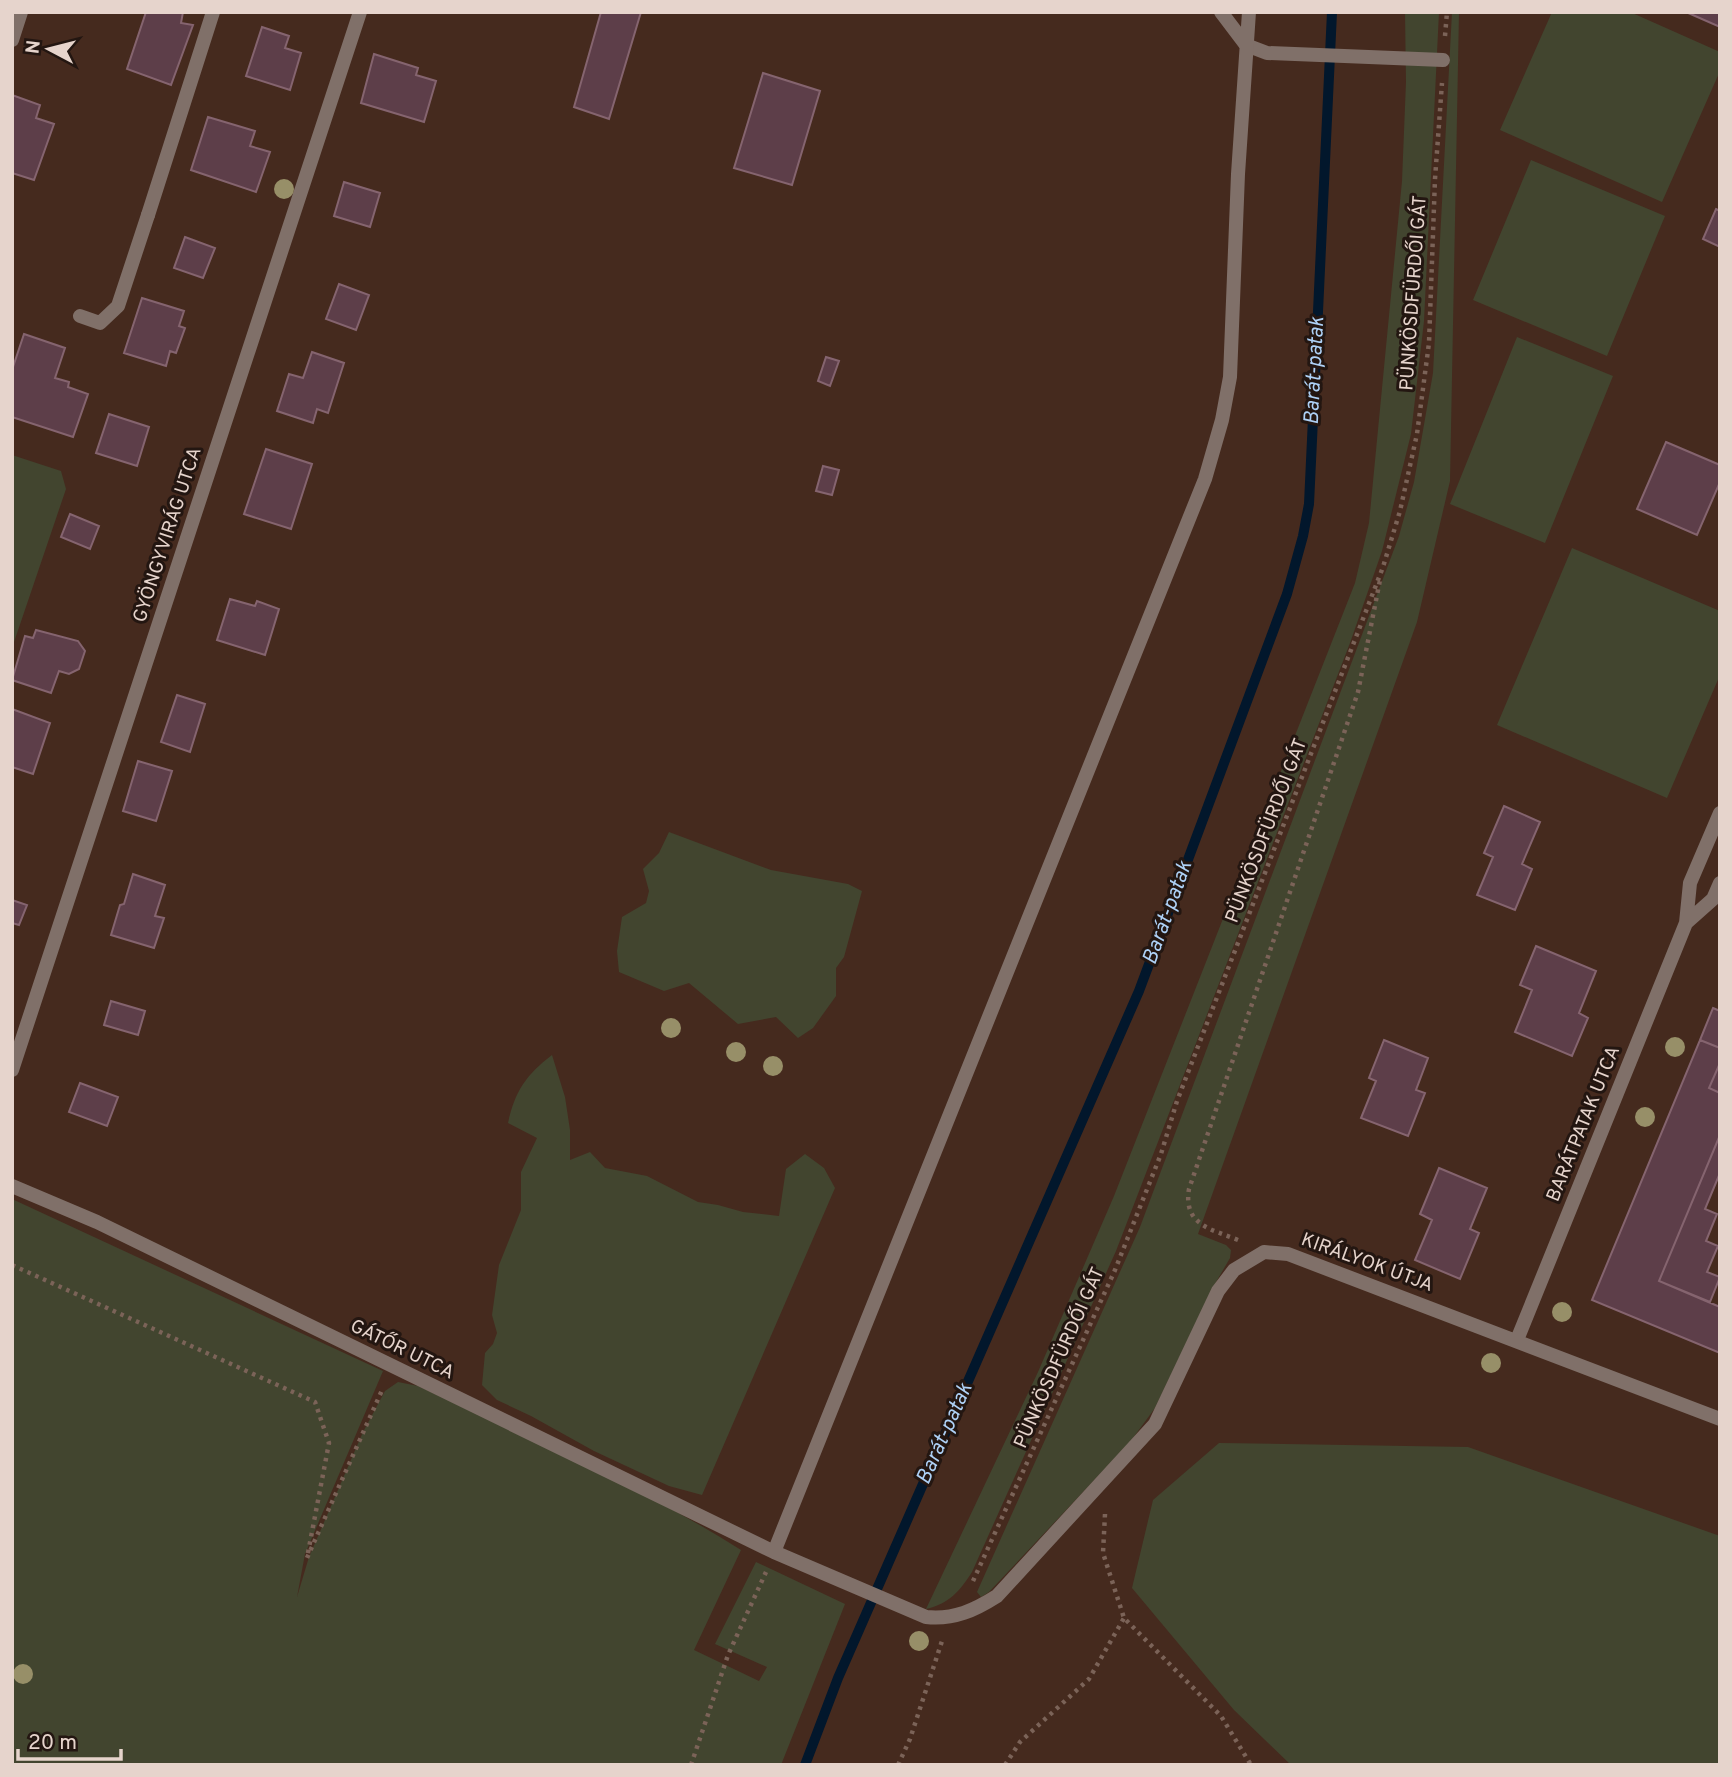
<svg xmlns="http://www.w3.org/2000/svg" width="1732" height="1777" viewBox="0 0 1732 1777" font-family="Overpass,sans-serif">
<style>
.green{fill:#42452f}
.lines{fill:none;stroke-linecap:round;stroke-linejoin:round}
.stream{stroke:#02172c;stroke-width:10}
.building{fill:#5d3e49;stroke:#85646f;stroke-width:2}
.path{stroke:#7b6358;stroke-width:4.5;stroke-dasharray:3.5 5;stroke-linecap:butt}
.service{stroke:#807069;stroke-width:14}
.minor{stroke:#807069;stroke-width:14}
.tree{fill:#978f68}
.labels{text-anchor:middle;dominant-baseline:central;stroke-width:6;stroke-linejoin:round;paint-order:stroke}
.street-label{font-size:19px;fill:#e6d4cc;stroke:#231611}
.water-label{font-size:21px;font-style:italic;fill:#aed1f6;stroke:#231611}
</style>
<rect width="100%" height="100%" fill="#452a1e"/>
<!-- green -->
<path class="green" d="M1405,12h34l-15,309 -13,113 -29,117 -32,92 -234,608 -144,321c-12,19 -23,32 -46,37l112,-237 76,-176 241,-613 14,-60 33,-342 4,-99z
M1452,12h7l-9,469 -33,141 -219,612 28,11 5,5 -1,8 -18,31 -57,119 -25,34 -141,150 -8,5 -4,-5 163,-365 259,-691 15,-54 19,-109z
M1552,12h78l90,40v19l-58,131 -162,-72z
M1531,160l134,56 -58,140 -134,-56z
M1517,337l96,39 -68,167 -95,-39z
M12,455l49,16 5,18 -54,159z
M1572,548l148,63v64l-53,123 -170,-73z
M669,832l102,38 77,14 14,7 -18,66 -8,11v28l-23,32 -15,10 -22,-21 -38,7 -49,-41 -25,8 -45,-19 -2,-21 5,-34 24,-14 3,-12 -6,-22 16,-16z
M552,1055l13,42 5,33v30l20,-8 15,16 42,8 51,26 20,3 25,7 36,4 7,-47 19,-15 19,14 11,20 -133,307 -33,-9 -75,-35 -63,-35 -34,-16 -15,-15 3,-32 8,-9 4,-11 -5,-18 7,-50 22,-55v-38l16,-34 -29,-15c7,-32 18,-48 44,-68z
M12,1199l371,172 -78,183 -8,43 12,-40 54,-125 22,-41 13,-9 20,4c109,52 222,100 323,164l-47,100 65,31 8,-14 -52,-23 41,-82 89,42 -64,161h-769z
M1219,1443l249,4 252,89v229h-429l-57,-55 -102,-122 21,-88z"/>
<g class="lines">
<!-- stream -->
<path class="stream" d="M805,1765l33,-87 301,-687 148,-397 16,-58 6,-32 23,-492"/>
</g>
<!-- building -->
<path class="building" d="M146,12h37l-2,11 12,2 -22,60 -44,-16z
M601,12h40l-32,107 -35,-12z
M1686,12h34v15z
M262,27l27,9 -4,12 16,5 -11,37 -44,-14z
M374,54l44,14 -2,7 20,6 -12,41 -63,-19z
M763,73l57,18 -28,94 -58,-17z
M12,95l28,10 -4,13 18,6 -20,56 -22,-7z
M208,117l47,14 -5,15 20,6 -14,40 -65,-22z
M344,182l36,11 -10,34 -36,-11z
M1716,209l4,2v36l-17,-8z
M185,237l30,11 -12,30 -29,-10z
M339,284l30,11 -13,35 -30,-11z
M142,298l42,13 -5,15 6,2 -9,25 -6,-2 -4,15 -42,-13z
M24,334l41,14 -10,30 14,4 -1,5 20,7 -15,43 -61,-20v-47z
M312,352l32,11 -16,50 -11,-4 -4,14 -36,-12 12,-37 14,4z
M826,357l13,4 -9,25 -12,-5z
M109,414l40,13 -12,39 -41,-13z
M1666,442l54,23v17l-23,53 -60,-26z
M266,449l46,15 -21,65 -47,-15z
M823,466l16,4 -7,25 -16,-4z
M70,514l29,12 -9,23 -29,-12z
M230,599l25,7 2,-5 22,8 -14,46 -48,-15z
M36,630l42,11 7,10 -6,18 -10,5 -10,-3 -8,22 -39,-13 13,-44 8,2z
M177,695l28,9 -15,48 -29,-10z
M12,709l38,14 -17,51 -21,-7z
M138,761l34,10 -16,50 -33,-10z
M1504,806l36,16 -18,42 10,5 -17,41 -38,-15 16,-38 -9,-4z
M133,874l32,11 -10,31 9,2 -10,30 -43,-13 9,-30 4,-1z
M12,900l15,5 -8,20 -7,-2z
M1536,946l60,25 -17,42 9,5 -16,38 -57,-24 17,-42 -12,-5z
M111,1001l34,10 -7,24 -34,-10z
M1713,1008l7,3v37l-20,-8z
M1384,1040l44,18 -12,32 9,3 -17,43 -47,-18 15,-37 -7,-3z
M1700,1040l20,8v15l-11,25 11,5v42l-61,146 61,26v46l-128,-53z
M1720,1063v30l-11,-5z
M80,1083l38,14 -11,29 -38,-14z
M1720,1135v38l-15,36 12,5 -11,27 12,5 -11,26 13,5 -10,25 -51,-21z
M1439,1168l48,20 -17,41 9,4 -19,46 -45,-19 17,-40 -12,-6z"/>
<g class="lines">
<!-- path -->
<path class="path" d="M1445,36l2,-24
M1238,1240c-27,-11 -55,-15 -49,-51l169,-497 22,-112
M12,1265l303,137 14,41 -22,115 76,-170
M1105,1514l-2,39 21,65 97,98 30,49
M973,1581l142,-311 46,-116 16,-53 206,-534 17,-56 17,-77 12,-91 6,-164 7,-96
M691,1765l37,-110 38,-83
M898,1765l12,-26 32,-98
M1005,1765l15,-23 69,-63 35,-61"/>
<!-- service -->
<path class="service" d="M1246,45l21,8 176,7
M80,316l20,7 18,-17 30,-91"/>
<!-- minor -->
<path class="minor" d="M1221,12l25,33
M12,40l9,-28
M148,215l65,-203
M1686,923l27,-24 7,-16
M12,1070l348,-1058
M12,1186l85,36 677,330 152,65c28,3 49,-7 71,-21l158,-172 63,-133 16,-21 30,-18 24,2 432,165
M1517,1340l169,-417 4,-40 30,-70
M774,1552l431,-1073 17,-59 8,-43 8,-203 11,-162"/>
</g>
<!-- trees -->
<g class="tree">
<circle cx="284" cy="189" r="10"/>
<circle cx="671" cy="1028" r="10"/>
<circle cx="1675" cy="1047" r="10"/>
<circle cx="736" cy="1052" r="10"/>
<circle cx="773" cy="1066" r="10"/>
<circle cx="1645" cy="1117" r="10"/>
<circle cx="1562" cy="1312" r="10"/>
<circle cx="1491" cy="1363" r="10"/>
<circle cx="919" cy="1641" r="10"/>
<circle cx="23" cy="1674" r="10"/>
</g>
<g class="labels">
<!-- street labels -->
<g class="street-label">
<text transform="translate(1414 293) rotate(-86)">PÜNKÖSDFÜRDŐI GÁT</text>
<text transform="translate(168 535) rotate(-72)">GYÖNGYVIRÁG UTCA</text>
<text transform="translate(1267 831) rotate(-69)">PÜNKÖSDFÜRDŐI GÁT</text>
<text transform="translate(1584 1124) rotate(-68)">BARÁTPATAK UTCA</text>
<text transform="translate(1367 1263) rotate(20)">KIRÁLYOK ÚTJA</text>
<text transform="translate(402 1350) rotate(26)">GÁTŐR UTCA</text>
<text transform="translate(1060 1358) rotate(-66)">PÜNKÖSDFÜRDŐI GÁT</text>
</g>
<!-- water labels -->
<g class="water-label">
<text transform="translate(1315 371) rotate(-87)">Barát-patak</text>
<text transform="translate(1168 913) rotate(-70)">Barát-patak</text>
<text transform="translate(945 1434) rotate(-66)">Barát-patak</text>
</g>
</g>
<!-- border -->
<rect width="1732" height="1777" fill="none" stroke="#e6d4cc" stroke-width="28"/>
<!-- north arrow -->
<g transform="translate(49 49) rotate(277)" stroke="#231611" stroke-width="5" paint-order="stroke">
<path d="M0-5L12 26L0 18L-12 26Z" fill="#e6d4cc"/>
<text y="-10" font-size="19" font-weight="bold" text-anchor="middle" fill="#e6d4cc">N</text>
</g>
<!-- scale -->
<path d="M18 1749v10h103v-10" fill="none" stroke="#e6d4cc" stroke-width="3.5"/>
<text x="28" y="1749" font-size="21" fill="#e6d4cc" stroke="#231611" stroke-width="5" paint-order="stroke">20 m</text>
</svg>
